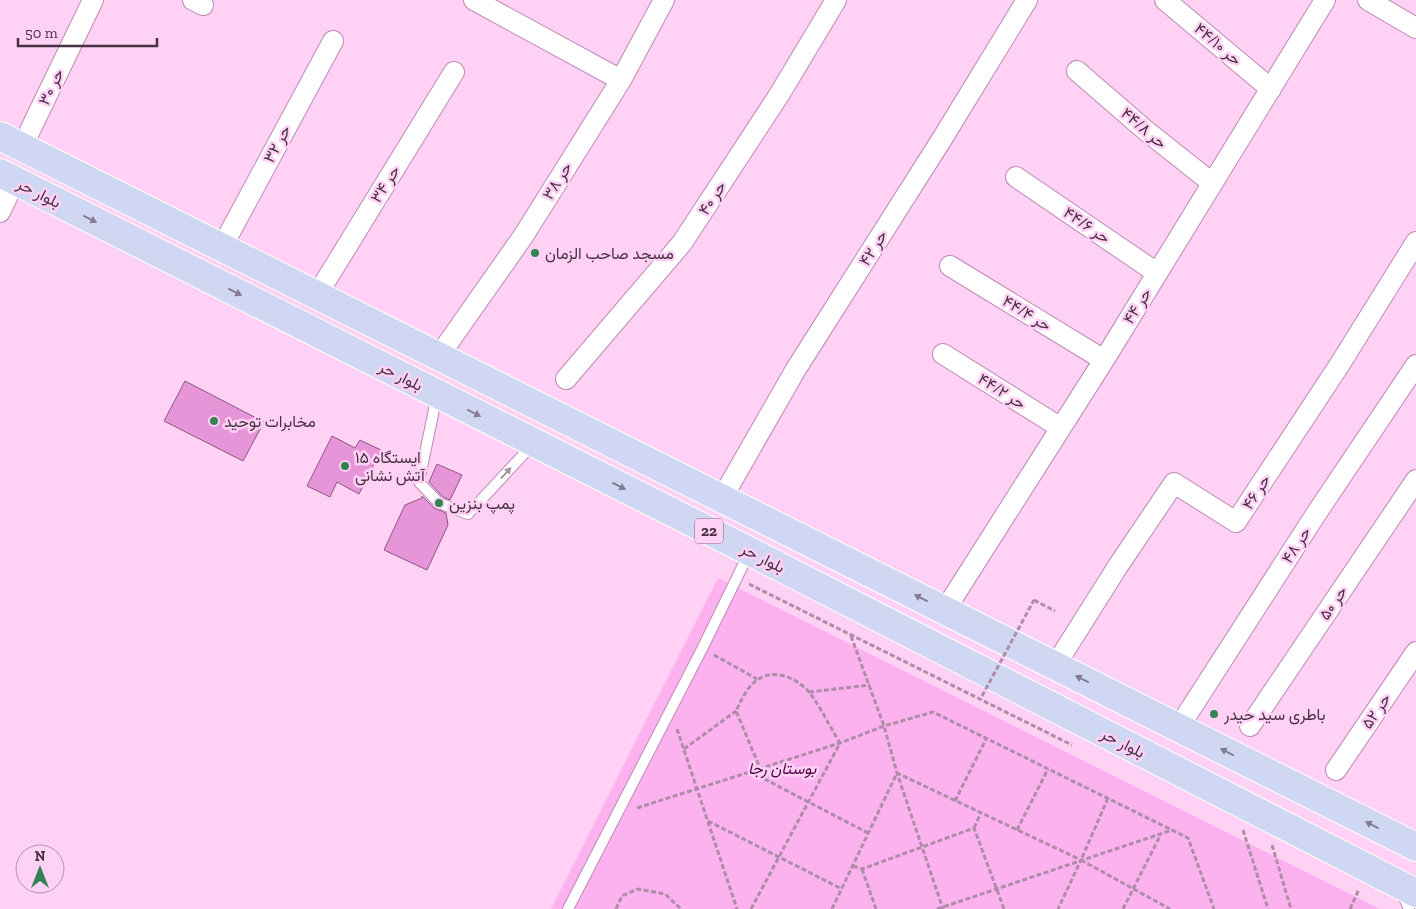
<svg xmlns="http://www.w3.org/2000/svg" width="1416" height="909" viewBox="0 0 1416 909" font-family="'Zilla Slab',Vazirmatn,serif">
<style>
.green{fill:#fbb2ee}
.building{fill:#e795d9;stroke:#8a5881}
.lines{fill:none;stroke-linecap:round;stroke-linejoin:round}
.lane-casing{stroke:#bf89b4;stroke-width:12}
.street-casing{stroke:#bf89b4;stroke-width:22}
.primary-casing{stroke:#fff;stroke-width:30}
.path{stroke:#af8ca8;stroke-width:3;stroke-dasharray:5 2.5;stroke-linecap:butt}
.lane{stroke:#fff;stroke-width:10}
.street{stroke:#fff;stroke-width:20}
.primary{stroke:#cfd7f2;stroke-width:28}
.path-bridge{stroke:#af8ca8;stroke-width:3;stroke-dasharray:5 2.5;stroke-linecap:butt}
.oneway{fill:#847c92}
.oneway2{fill:#a398a1}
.poi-dot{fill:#348251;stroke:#ffd1f5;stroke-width:2}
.labels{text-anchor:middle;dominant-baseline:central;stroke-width:5;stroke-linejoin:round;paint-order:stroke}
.shield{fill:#ffd1f5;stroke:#7e6178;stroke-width:1}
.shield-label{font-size:15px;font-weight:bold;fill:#473143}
.street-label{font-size:16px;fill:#473143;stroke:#ffd1f5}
.poi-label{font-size:16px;fill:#473143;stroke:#ffd1f5;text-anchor:start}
.park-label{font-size:16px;font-style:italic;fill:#4d0246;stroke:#ffd1f5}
</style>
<rect width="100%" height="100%" fill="#ffd1f5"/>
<!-- green -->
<path class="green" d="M718,578l662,331h-829z"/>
<!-- building -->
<path class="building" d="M185,381l79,41 -21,39 -79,-40z
M332,436l23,12 5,-8 21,10 -22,44 -22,-12 -7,15 -23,-11z
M437,464l25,11 -12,25 -7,-3 -14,-15z
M422,496l12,12 12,5 2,12 -21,45 -43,-20 21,-45 17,-7z"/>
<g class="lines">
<!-- lane casing -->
<g class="lane-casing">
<path id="lane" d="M437,395l-18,87 20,21 29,11 66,-71
M1401,891l8,18
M568,909l134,-260 47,-96"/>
</g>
<!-- street casing -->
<g class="street-casing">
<path id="street" d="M193,0l10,5
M474,0l147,80
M1165,0l106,89
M1368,0l48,28
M1077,71l67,58 68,54
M22,147l71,-147
M1016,177l141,96
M0,212l15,-31
M222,247l111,-206
M950,266l154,94
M317,295l137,-223
M943,354l118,74
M439,356l85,-121 97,-155 43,-80
M566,379l116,-136 97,-148 57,-95
M722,498l74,-129 146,-230 85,-139
M945,610l159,-250 221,-360
M1055,666l63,-100 56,-83 62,39 104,-158 76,-122
M1250,726l166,-246
M1179,727l137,-213 100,-149
M1336,770l80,-118"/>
</g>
<!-- primary casing -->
<g class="primary-casing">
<path id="primary" d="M0,136l1416,711
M0,173l749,378 667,342"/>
</g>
<!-- path -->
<path class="path" d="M749,584l323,161
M1034,600l21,11
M851,636l33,90 13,47 46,136
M714,655l43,24
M809,692l61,-7
M677,729l60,180
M684,749l52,-38
M751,772l117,61
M1108,798l-27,62 89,49
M955,801l31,-62
M637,808l203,-65 44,-17 49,-14 255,126 26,71
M708,821l134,68
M974,828l7,-15
M1017,830l31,-61
M1243,830l25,79
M1272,845l19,64
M853,866l9,3 112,-41 30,81
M862,869l14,40
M616,909l6,-13 16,-7 27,5 16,15
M751,909l89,-166c-9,-14 -21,-39 -31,-51 -8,-9 -18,-15 -29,-17 -25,-4 -35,17 -44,36l24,57
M832,909l65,-136 184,87 -23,49
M937,909l235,-79
M1123,909l38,-75
M1350,909l9,-20"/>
<!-- lane -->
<use href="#lane" class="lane"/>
<!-- street -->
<use href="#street" class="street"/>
<!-- primary -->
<use href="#primary" class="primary"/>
<!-- path-bridge -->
<path class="path-bridge" d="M982,696l52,-96"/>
</g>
<!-- one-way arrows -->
<defs><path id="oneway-solid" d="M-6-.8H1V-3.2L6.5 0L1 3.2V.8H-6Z" transform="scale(1.25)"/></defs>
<g class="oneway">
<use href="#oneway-solid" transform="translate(90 219) rotate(27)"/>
<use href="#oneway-solid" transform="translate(235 292) rotate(27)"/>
<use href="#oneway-solid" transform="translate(474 413) rotate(27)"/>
<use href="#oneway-solid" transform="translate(619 486) rotate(27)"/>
<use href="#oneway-solid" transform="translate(921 598) rotate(-153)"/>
<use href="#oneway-solid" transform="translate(1082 679) rotate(-153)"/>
<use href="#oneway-solid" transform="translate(1227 752) rotate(-153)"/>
<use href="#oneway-solid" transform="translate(1372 825) rotate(-153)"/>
</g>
<use class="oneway2" href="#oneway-solid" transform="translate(506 473) rotate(-47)"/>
<!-- markers -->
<g class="poi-dot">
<circle cx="535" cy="253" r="5"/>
<circle cx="214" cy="421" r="5"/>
<circle cx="345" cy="466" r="5"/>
<circle cx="439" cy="503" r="5"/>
<circle cx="1214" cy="714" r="5"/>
</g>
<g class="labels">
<!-- shield labels -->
<rect class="shield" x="695" y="518.5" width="28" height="25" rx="4"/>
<g class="shield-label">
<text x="709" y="531">22</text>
</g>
<!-- street labels -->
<g class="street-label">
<text transform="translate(1218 44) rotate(40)">حر ۴۴/۱۰</text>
<text transform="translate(51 87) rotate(-64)">حر ۳۰</text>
<text transform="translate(1144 128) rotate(40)">حر ۴۴/۸</text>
<text transform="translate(277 144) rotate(-62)">حر ۳۲</text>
<text transform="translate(557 181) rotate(-58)">حر ۳۸</text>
<text transform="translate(385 184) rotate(-58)">حر ۳۴</text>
<text transform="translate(39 193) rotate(27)">بلوار حر</text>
<text transform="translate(712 198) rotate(-57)">حر ۴۰</text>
<text transform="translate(1087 225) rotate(34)">حر ۴۴/۶</text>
<text transform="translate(873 248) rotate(-58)">حر ۴۲</text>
<text transform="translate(1137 306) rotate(-58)">حر ۴۴</text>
<text transform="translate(1027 313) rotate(31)">حر ۴۴/۴</text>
<text transform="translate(401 376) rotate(27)">بلوار حر</text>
<text transform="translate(1002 391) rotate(32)">حر ۴۴/۲</text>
<text transform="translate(1256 492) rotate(-57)">حر ۴۶</text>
<text transform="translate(1296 545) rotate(-57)">حر ۴۸</text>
<text transform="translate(763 558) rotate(27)">بلوار حر</text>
<text transform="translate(1333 603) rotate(-56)">حر ۵۰</text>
<text transform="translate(1376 711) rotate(-56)">حر ۵۲</text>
<text transform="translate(1123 743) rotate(27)">بلوار حر</text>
</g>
<!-- poi labels -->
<g class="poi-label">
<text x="545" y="253">مسجد صاحب الزمان</text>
<text x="224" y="421">مخابرات توحید</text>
<text x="355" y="457">ایستگاه ۱۵<tspan x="355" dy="18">آتش نشانی</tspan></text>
<text x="449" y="503">پمپ بنزین</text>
<text x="1224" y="714">باطری سید حیدر</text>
</g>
<!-- park labels -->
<g class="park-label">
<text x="782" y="768">بوستان رجا</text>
</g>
</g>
<!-- north arrow -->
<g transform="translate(40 869)"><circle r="24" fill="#ffd1f5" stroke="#b591ae"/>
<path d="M0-4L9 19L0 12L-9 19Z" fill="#348251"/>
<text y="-8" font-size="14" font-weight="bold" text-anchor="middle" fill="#473143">N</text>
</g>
<!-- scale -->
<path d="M18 38v8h139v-8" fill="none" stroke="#473143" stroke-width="2.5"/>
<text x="25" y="38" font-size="15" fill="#473143" stroke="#ffd1f5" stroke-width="4" paint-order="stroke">50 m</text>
</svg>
